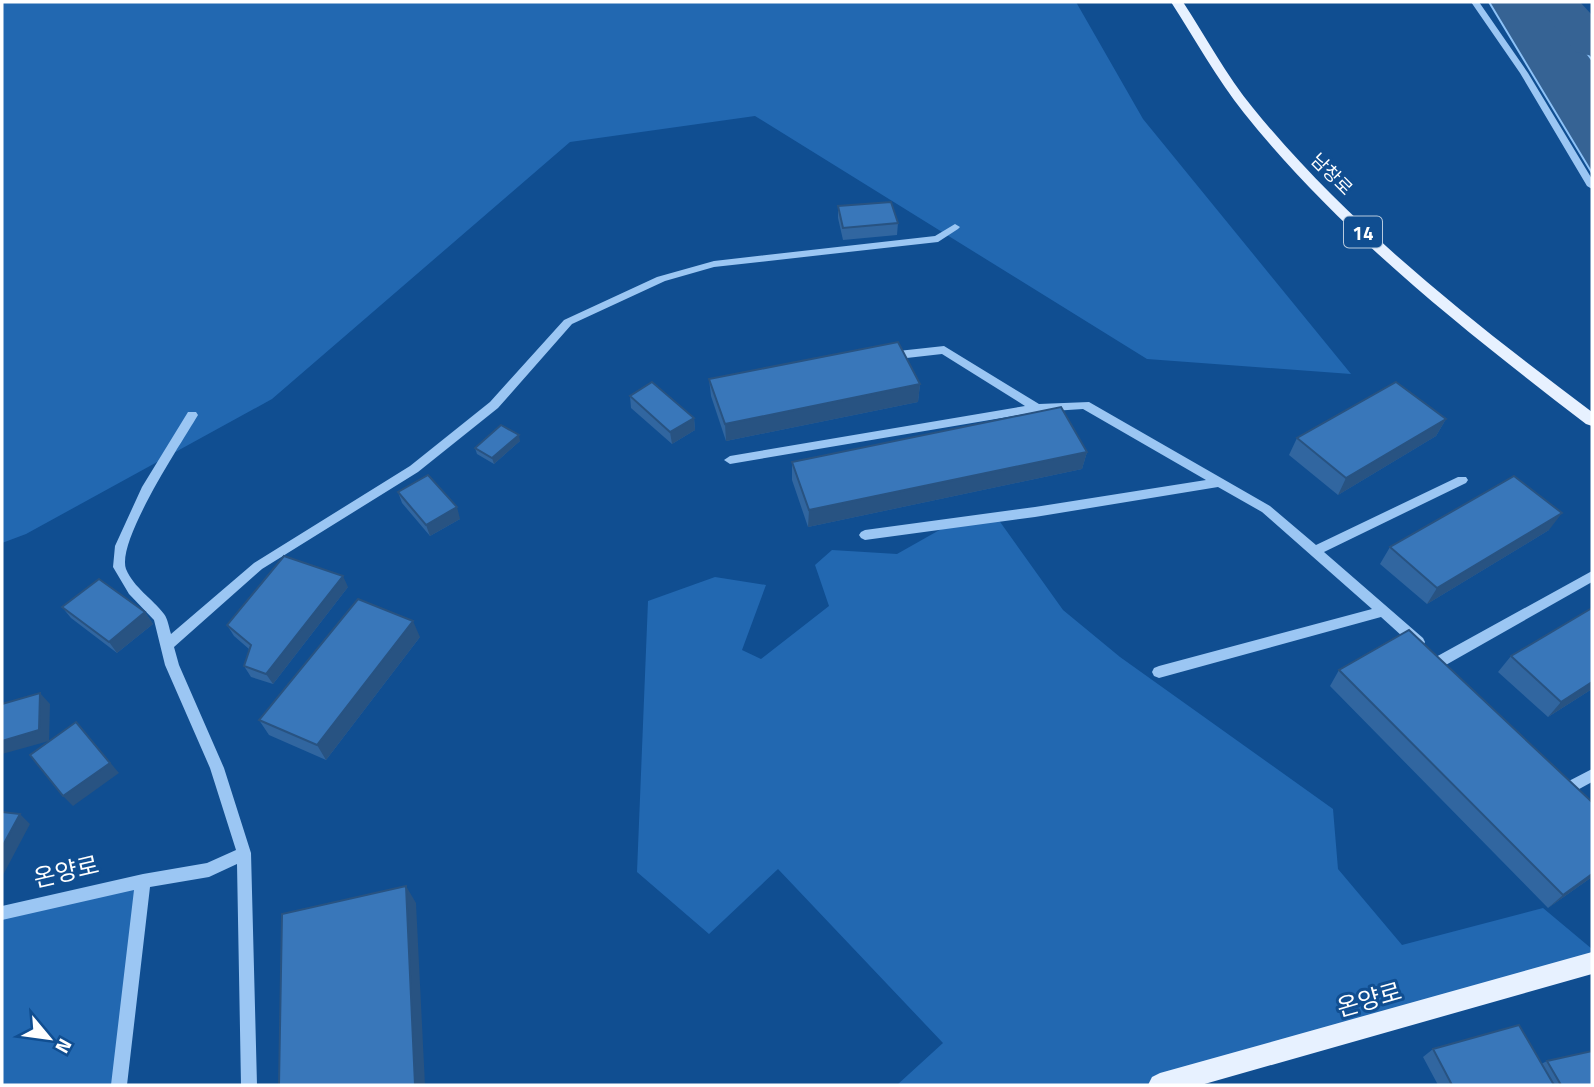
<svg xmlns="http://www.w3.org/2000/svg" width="1594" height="1087" viewBox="0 0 1594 1087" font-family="'Titillium Web','Noto Sans KR',sans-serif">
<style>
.green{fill:#2268b1}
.water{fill:#366394;stroke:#8dc2f7;stroke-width:2}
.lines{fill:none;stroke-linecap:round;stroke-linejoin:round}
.river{fill:#366394;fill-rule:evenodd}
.minor{fill:#9bc6f3;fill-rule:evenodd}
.major{fill:#e7f1ff;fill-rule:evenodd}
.wall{fill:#3166a0}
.shaded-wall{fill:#285382}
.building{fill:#3977ba;stroke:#285382;stroke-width:2}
.labels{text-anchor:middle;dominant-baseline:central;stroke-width:6;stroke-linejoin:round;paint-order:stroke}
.far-street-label{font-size:18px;fill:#fff;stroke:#104e91}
.shield{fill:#104e91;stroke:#b7cade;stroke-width:2}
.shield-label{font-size:19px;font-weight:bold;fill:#fff}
.near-street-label{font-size:24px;fill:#fff;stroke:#104e91}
</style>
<rect width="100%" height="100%" fill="#104e91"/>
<!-- green -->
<path class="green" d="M2,2h1074l67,117 208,255 -204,-15 -392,-243 -185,26 -298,257 -246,135 -24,9z
M959,519h39l65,91 57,47 213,152 5,60 64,76 141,-37 49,41v14l-432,122h-263l46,-42 -165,-174 -69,65 -72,-62 11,-271 67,-24 51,8 -24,65 19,9 68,-53 -14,-41 17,-15 65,4z
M143,881l-24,204h-117v-172z"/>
<!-- water -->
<path class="water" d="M1489,2h60l43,58v113z"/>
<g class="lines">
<!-- river -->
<path class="river" d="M1534,2h46l12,13v41l-16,-4z"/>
<!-- minor -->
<path class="minor" d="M1471,2h8l49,71 64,106v10l-5,-3 -67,-113z
M955,224l5,3 -2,2 -20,13 -224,25 -49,14 -93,43 -74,84 -80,64 -156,97 -88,78 5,18 45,103 27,85 6,232h-16l-4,-221 -28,13 -59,10 -23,198h-16l23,-195 -132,30v-14l141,-32 64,-11 29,-13 -26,-82 -45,-103 -11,-45 -25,-26 -16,-27 2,-21 27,-59 46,-75h8l2,3c-16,27 -82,126 -72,154 8,19 26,29 38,45 4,5 5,14 7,20l83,-71 156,-97 80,-64 74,-82 93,-43 57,-16 221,-25z
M944,346l95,58 50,-2 181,104 46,39 142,-68h8l2,3 -2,3 -142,69 99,86 2,4 -2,4 -5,1 -5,-1 -32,-29 -222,61 -5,-2 -2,-4 2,-4 5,-2 213,-57 -110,-97 -44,-25 -183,30 -170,23 -4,-2 -2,-3 2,-3 4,-2 170,-23 171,-27 -123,-71 -46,3 -307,52 -6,-4 6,-4 295,-50 -83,-52 -53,6 -5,-4 5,-4z
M1592,571v11l-148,84 -5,2 -5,-2 -2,-4 2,-4z
M1592,769v13l-22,12 -5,-1 -2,-5 2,-5z"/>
<!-- major -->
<path class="major" d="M1171,2h12c23,35 43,73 70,106 96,118 218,213 339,304v14l-6,-2c-122,-94 -245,-190 -342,-311 -27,-34 -49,-74 -73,-111z
M1592,952v22l-391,111h-53l4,-8 8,-4z"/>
</g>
<!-- wall -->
<path class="wall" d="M838,206l60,17 -1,12 -54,5 -5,-22z
M709,379l211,5 -2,18 -192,39 -15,-45z
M630,396l64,22 1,12 -23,14 -41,-36z
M1446,419l-10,17 -98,59 -49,-40 8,-17z
M520,441l-26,23 -17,-10 -2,-6z
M1087,452l-5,17 -274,58 -16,-47v-18z
M398,492l62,27 -30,17 -28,-33z
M1549,530l-122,74 -47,-40 10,-17z
M348,587l-75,97 -22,-7 -7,-11 5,-17 -15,-13 -7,-11z
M62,607l83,5 8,12 -36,29 -46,-35z
M1592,608v81l-44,28 -50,-45 13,-16z
M420,637l-94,123 -57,-25 -10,-15z
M1339,670l253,132v75l-44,31 -218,-222z
M1433,1049l108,15 6,-3 45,24h-154l-15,-28z"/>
<!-- shaded-wall -->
<path class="shaded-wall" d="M920,384l-2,18 -192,39 -1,-17z
M694,418l1,12 -23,14 -2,-12z
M1446,419l-10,17 -98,59 8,-17z
M519,435l1,6 -26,23 -2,-6z
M1087,452l-5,17 -274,58 1,-17z
M457,507l3,12 -30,17 -4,-11z
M1562,513l-13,17 -122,74 10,-16z
M343,576l5,11 -75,97 -7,-10z
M145,612l8,12 -36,29 -8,-11z
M413,621l7,16 -94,123 -9,-15z
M1592,682v7l-44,28 13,-15z
M40,693l10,11 -1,37 -47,13v-13z
M76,722l43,51 -46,33 -10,-10z
M20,814l10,10 -28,53v-30z
M1592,874v3l-44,31 15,-13z
M406,886l10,17 9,182h-10z"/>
<!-- building -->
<path class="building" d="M891,202l7,21 -55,5 -5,-22z
M898,342l22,42 -195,40 -16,-45z
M652,382l42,36 -24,14 -40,-36z
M1396,382l50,37 -100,59 -49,-40z
M1061,407l26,45 -278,58 -17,-48z
M501,425l18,10 -27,23 -17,-10z
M428,475l29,32 -31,18 -28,-33z
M1514,476l48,37 -125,75 -47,-41z
M284,556l59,20 -77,98 -22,-8 7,-21 -24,-20z
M99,579l46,33 -36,30 -47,-35z
M358,599l55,22 -96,124 -58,-25z
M1592,608v74l-31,20 -50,-46z
M1409,630l183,172v72l-29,21 -224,-225z
M40,693l-1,37 -37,11v-37z
M76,722l34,41 -47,33 -33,-41z
M2,812l18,2 -18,33z
M406,886l9,199h-136l3,-171z
M1519,1025l35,60h-102l-19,-36z
M1592,1051v34h-31l-14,-24z"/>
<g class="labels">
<!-- far-street labels -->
<g class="far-street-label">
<text transform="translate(1332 174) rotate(45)">남창로</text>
</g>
<!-- shield labels -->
<rect class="shield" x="1344" y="216.5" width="38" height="31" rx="5"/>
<g class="shield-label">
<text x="1363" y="232">14</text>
</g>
<!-- near-street labels -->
<g class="near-street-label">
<text transform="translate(66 871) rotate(-13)">온양로</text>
<text transform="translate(1369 999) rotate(-16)">온양로</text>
</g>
</g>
<!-- border -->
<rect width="1594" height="1087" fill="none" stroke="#ffffff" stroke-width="7"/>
<!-- north arrow -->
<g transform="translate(49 1038) rotate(119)" stroke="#104e91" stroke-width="5" paint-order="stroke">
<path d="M0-5L12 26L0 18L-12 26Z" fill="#ffffff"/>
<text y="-10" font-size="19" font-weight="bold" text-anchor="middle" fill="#ffffff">N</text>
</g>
</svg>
